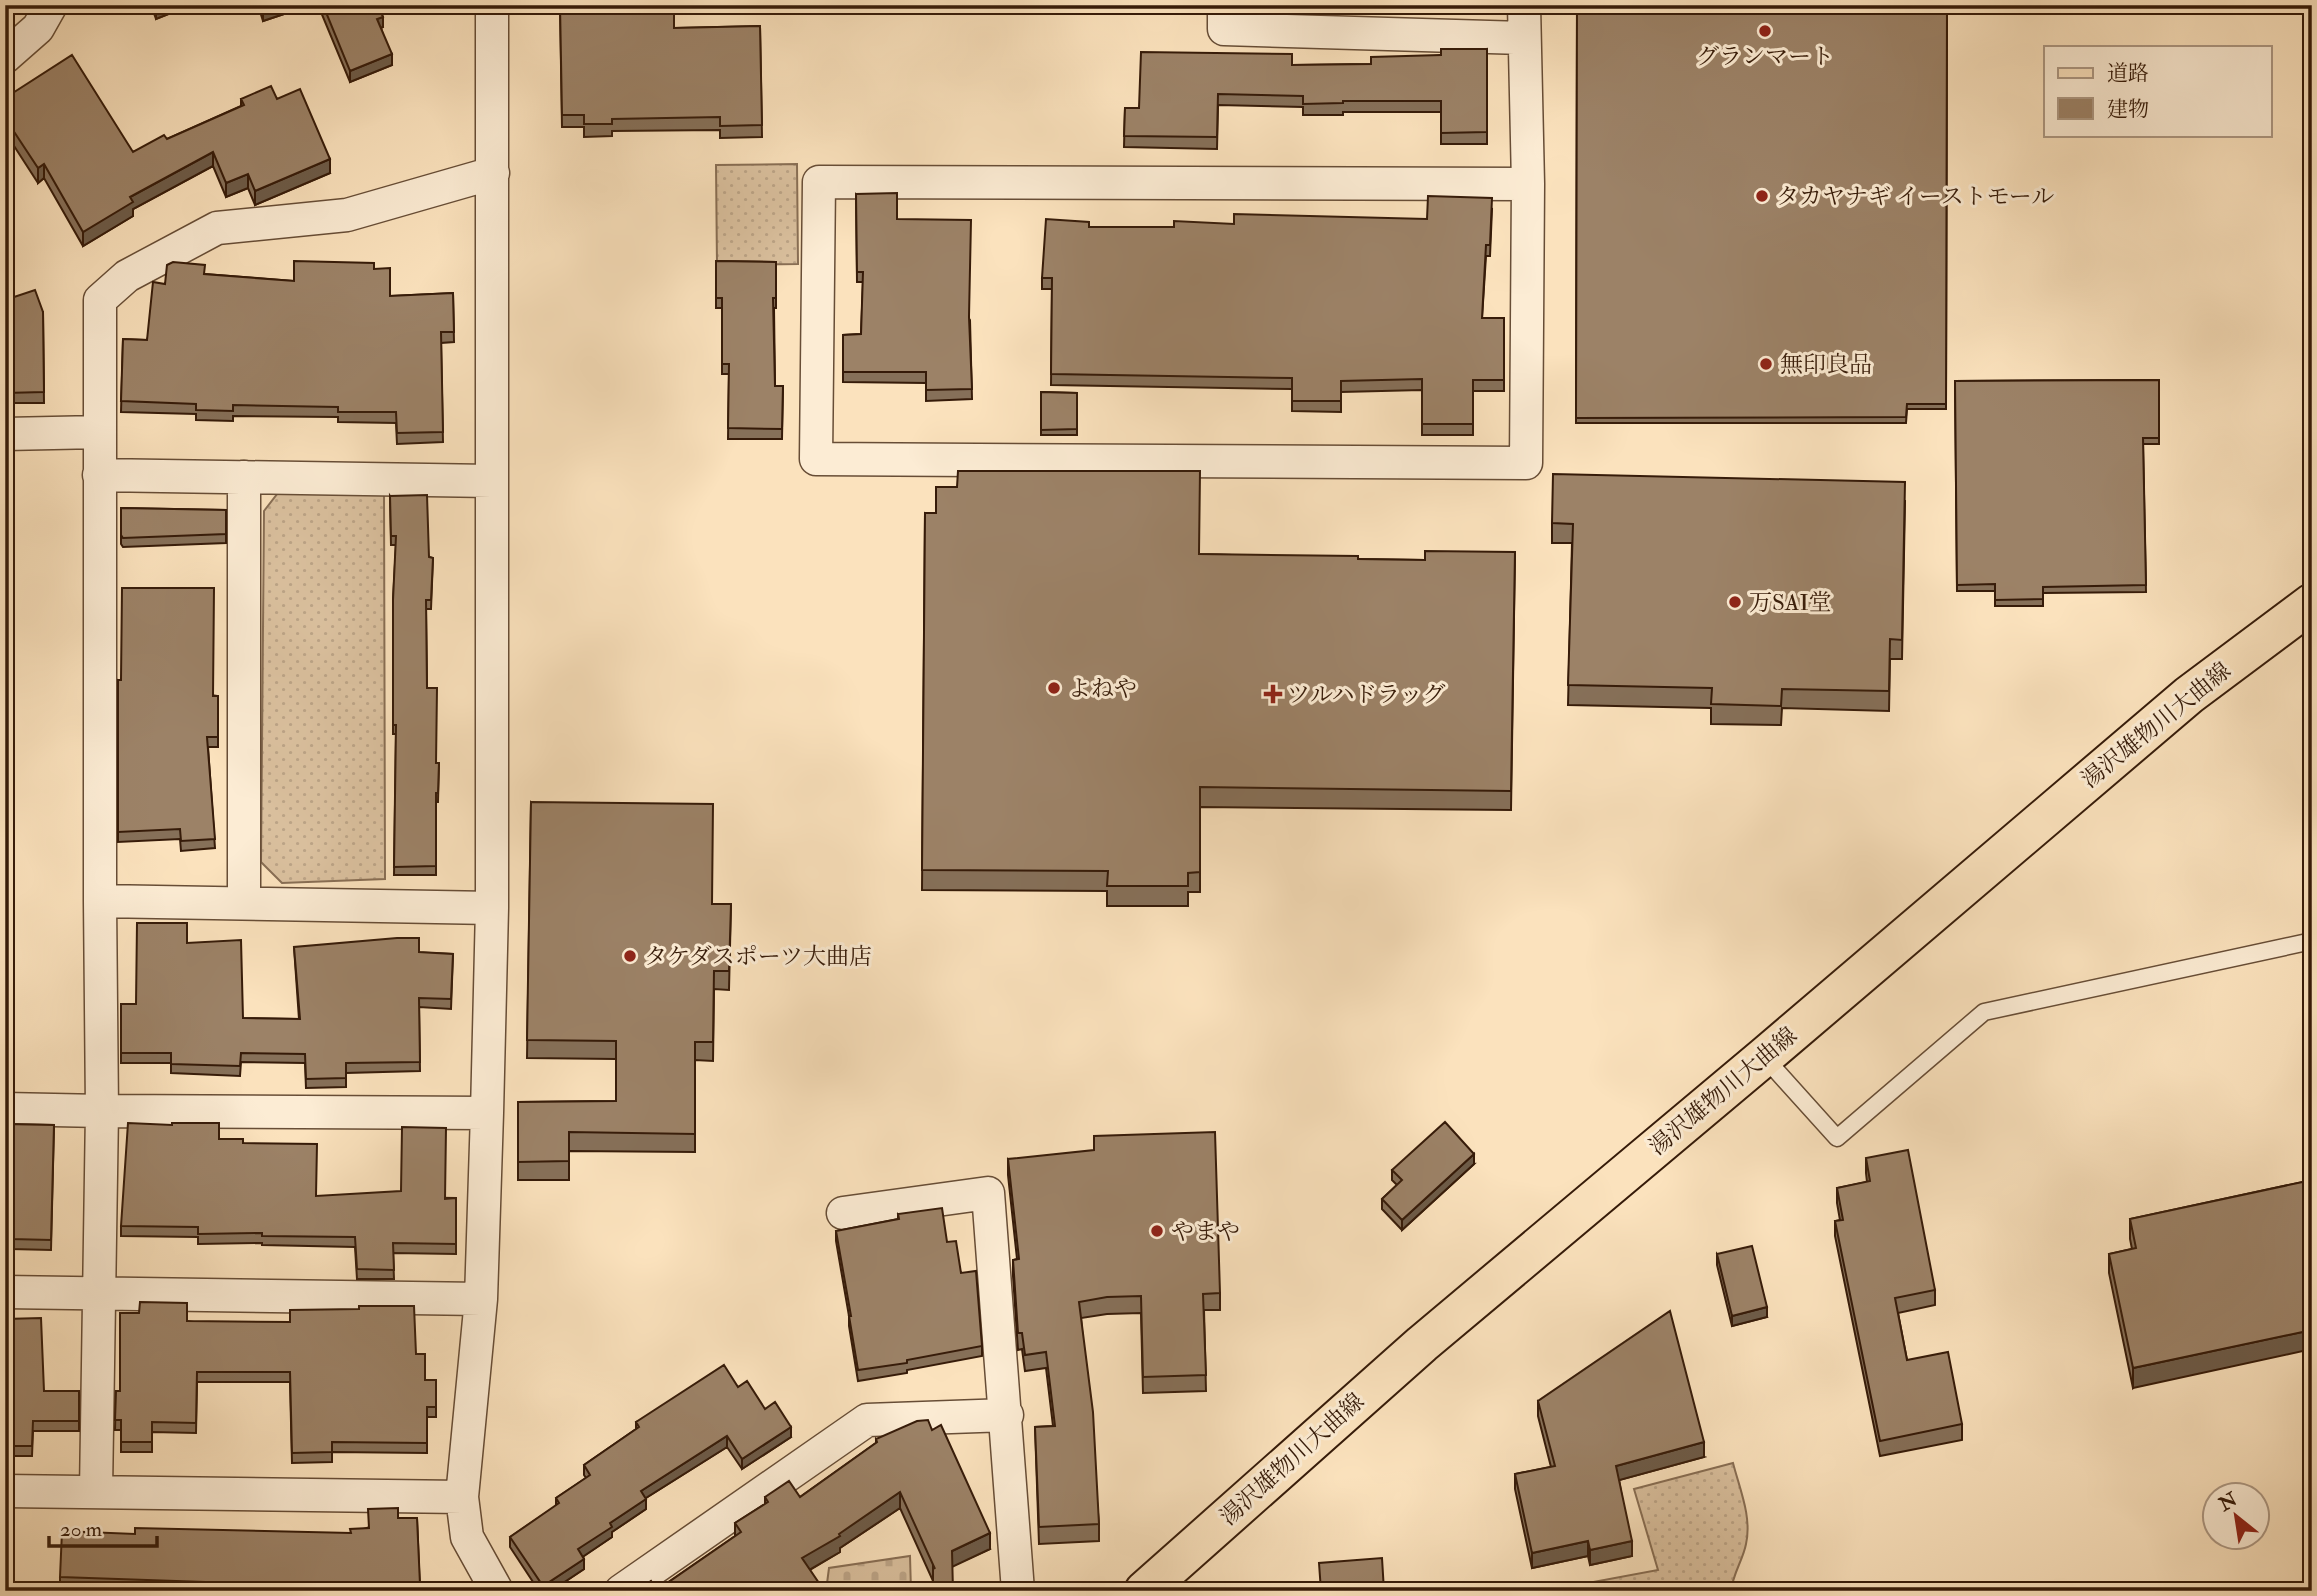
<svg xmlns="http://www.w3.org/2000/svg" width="2317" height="1596" viewBox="0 0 2317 1596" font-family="'IM FELL Double Pica','Noto Serif JP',serif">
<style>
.grass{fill:url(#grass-dots);stroke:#886e54;stroke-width:2}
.cemetery{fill:url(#cemetery-stones);stroke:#886e54;stroke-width:2}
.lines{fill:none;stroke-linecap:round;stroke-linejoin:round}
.service-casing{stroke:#674d36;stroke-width:19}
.minor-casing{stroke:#674d36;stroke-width:35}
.primary-casing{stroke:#361b09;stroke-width:42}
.service{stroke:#fcecd4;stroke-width:16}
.minor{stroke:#fcecd4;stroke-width:32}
.primary{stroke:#fbe2bd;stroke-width:38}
.wall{fill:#867059;stroke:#361b09;stroke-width:2}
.shaded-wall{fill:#6d5b48;stroke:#361b09;stroke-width:2}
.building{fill:#9c8267;stroke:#361b09;stroke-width:2}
.poi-dot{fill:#8f2418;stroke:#fcecd4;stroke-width:2.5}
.labels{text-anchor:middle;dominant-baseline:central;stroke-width:6;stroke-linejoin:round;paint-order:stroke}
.poi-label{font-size:23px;fill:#361b09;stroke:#fcecd4;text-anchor:start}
.street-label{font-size:23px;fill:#361b09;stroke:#fcecd4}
</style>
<defs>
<pattern id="grass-dots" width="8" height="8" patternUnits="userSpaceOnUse" patternTransform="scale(1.75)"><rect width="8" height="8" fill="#dac09e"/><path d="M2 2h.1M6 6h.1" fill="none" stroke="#bca487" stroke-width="1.8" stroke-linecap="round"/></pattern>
<pattern id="cemetery-stones" width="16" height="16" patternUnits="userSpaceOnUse" patternTransform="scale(1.75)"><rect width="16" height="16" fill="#dac09e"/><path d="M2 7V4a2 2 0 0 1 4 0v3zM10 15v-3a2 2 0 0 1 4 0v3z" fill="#bca487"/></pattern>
</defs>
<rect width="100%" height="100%" fill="#fbe2bd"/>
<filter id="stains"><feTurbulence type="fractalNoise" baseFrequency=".00286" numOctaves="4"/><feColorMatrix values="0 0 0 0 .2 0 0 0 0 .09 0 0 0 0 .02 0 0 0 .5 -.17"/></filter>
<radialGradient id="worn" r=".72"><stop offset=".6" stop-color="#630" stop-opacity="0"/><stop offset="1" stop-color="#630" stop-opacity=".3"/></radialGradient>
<!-- grass -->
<path class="grass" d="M797,164l1,100 -81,1 -1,-100z
M281,489h103l1,390 -103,4 -21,-21 3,-351z
M1733,1463c7,27 19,54 13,81 -3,16 -13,29 -15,47h-186l113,-21 -24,-81z"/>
<!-- cemetery -->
<path class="cemetery" d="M910,1556l1,35h-85l3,-23z"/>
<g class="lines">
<!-- service casing -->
<g class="service-casing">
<path id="service" d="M1764,1057l73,81 147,-126 328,-71"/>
</g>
<!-- minor casing -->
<g class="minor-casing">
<path id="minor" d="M1224,5v24l299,9
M1524,5l4,179 -2,279 -710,-4 3,-277 709,2
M5,57l33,-29 13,-23
M5,434l95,-2
M99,475l392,6
M100,901l392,7
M244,902v-425
M5,1109l97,2 -2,-210v-601l27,-24 90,-48 130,-13 146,-42
M487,1113l5,-205v-903
M843,1213l145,-20 30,398
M5,1292l476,7
M5,1491l457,6
M96,1491l6,-380 385,2 -6,186 -19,198 5,40 30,54
M621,1591l246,-171 140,-5"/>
</g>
<!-- primary casing -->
<g class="primary-casing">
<path id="primary" d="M1144,1591l278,-247 342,-287 425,-362 123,-92"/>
</g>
<!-- service -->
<use href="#service" class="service"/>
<!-- minor -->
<use href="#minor" class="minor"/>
<!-- primary -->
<use href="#primary" class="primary"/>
</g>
<!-- wall -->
<path class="wall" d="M151,5h40l-35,14z
M258,5h53l-48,16z
M318,5h60l5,22 -2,1 11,37 -42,17z
M560,5l114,23 86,-2 2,111 -42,1v-8l-108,1v5l-28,1v-10h-22z
M1577,5h370l-1,404h-39l-1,14h-330z
M1487,49v95h-46v-32h-98v3h-40v-8l-85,-2 -1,44 -93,-2 1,-39h14l153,-43 79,-1z
M5,98l128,54 34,-13 74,-33v-7h36l53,74 -75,32 -7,-17 -22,9 -13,-31 -80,43v7l-50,30 -39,-68 -6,5 -33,-51z
M856,194l41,25 73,101 2,79 -46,2v-18l-83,-1v-47l18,-1 2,-52h-6z
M1492,209l-2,47h-4l-4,62h22v73h-31v44h-51v-45l-81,2v20l-49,-1v-22l-241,-4 1,-96h-10v-11l47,-51h85l60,-3 193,-5z
M716,261l60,1v46h-2l1,78h8l-1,53h-54l1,-65h-7v-66h-6z
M374,269l16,27 63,-3 1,49 -13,1 2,99 -46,2 -1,-21 -58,-1v-5l-105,-1v5l-37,-1v-6l-75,-2 2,-73 24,1 18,-56 40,-10 89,7z
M5,300l38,12 1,91h-39z
M2159,380v64h-16l3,148 -103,1v13h-48v-15h-38l-2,-210z
M1041,392l36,1v42h-36z
M390,496l39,61 4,1 -2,51h-5l1,79 9,75h3l-1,39h-2v73h-42l2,-141h-3v-134l3,-55h-5z
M1905,501l-3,158h-12l-1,52 -107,-3 -1,17 -70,-1v-16l-143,-3 4,-162h-20v-20z
M121,508l105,2v33l-103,4 -2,-3z
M925,513l275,41 158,5 67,1 90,-8 -4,258 -311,-3v85h-12v14h-81v-15l-185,-1z
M118,680l100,16v51h-10l7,101 -34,3 -1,-12 -62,3z
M531,802l181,102h19l-2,86 -15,-1 -1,72 -18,-1v92l-126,-1v29h-51v-78l98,-1v-42l-89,-1z
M187,943l56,75 56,1 -5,-72 159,7 -2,55 -32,-2 1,64 -74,2v14l-40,1 -1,-25 -64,-1 -1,14 -69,-3v-10h-50v-59h15z
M5,1124l49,1 -3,125 -40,-1v-9h-6z
M219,1139l24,4 73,53 140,2v56l-63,-1 1,26h-37l-2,-32 -93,-2v-2l-64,1v-7l-77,-1v-10z
M1866,1158l69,132v15l-37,8 9,47 55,64v16l-82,16 -45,-220v-15l5,-1 -3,-17v-15l30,-6 -1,-9z
M1008,1159l212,134v17h-16l2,81 -63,2 -2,-80 -34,1 -26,4 18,206v17l-60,3 -4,-117 18,-1 -7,-58 -21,3 -3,-22 -4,1 -5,-74v-16l4,-1 -9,-84z
M1474,1164l-72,66 -20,-21v-10l15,-14 -5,-5v-10z
M2312,1180l-179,208 -24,-115v-19l23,-5 -2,-10v-20z
M898,1214l49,28 14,31 21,73v10l-75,14v3l-49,8 -9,-55v-10l-13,-75v-10l62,-12z
M1717,1254l50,63 -35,9 -15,-61z
M5,1319l39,72h35v40h-46l-1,25h-18v11h-9z
M187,1321l229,33 9,26h11v37h-9v36l-95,-1v10l-40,1 -2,-81h-93l-1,51 -44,-1v20h-31v-22h-6l1,-39h4z
M738,1387l27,22 26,28 -49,32 -15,-22 -81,51v11l-34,23v5l-30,20 2,12 -33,22h-12l-29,-44v-10l46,-31v-8l30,-20 -2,-3v-10l52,-36v-7z
M1538,1401l166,56 -85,23 13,76 -42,9 -2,-9 -56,12 -17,-79v-15l36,-7 -13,-51z
M876,1439l114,110 -38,17 -19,15 -33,-73 -60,40v4l-30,18 11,21 -164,-1 78,-54v-13l30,-19v-7h35l76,-54z
M398,1518h19l3,73h-257l-103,-4v-10l75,-43 216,-1z"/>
<!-- shaded-wall -->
<path class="shaded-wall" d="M165,5h26l-35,14v-10z
M281,5h30l-48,16v-10z
M383,17v10l-6,2v-10z
M392,54v11l-42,17v-11z
M213,152v14l-80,43v7l-50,30v-14l47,-35z
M330,159v14l-75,32v-14z
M44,164v14l-6,5v-15z
M248,174v14l-22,9v-14z
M1474,1154v10l-72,66v-10z
M1767,1307v10l-35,9v-10z
M2312,1330v19l-179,39v-20z
M791,1427v10l-49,32v-10z
M727,1436v11l-86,54v-10z
M1704,1442v15l-88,24v-15z
M900,1492v16l-60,40v4l-38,22v-16z
M646,1499v10l-34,23v5l-34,23v-11l32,-26z
M990,1533v16l-38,18v-16z
M1588,1541v15l-56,12v-15z
M1632,1541v15l-42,9v-15z
M584,1559v10l-33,22h-8v-5z"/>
<!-- building -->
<path class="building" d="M155,5h10l-9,4z
M261,5h20l-18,6z
M323,5h55l5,12 -6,2 15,35 -42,17z
M560,5h114v23l86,-2 2,99 -42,1v-9l-108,2v5h-28v-9h-22z
M1577,5h370l-1,399h-39l-1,13 -330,1z
M1441,49h46v83l-46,1v-32h-98v2l-40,1v-8l-85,-2 -1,43 -93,-1 1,-28h14l2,-56 151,2v11l79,-1v-7l70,-2z
M72,55l61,97 31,-17 3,4 77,-34 -3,-6 30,-13 6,13 23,-10 30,70 -75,32 -7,-17 -22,9 -13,-31 -83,45 3,5 -50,30 -39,-68 -6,4 -33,-50v-20z
M897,193v26l74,1 -2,97 3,72 -46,1v-18h-83v-37l18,-1 2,-62h-6l-1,-78z
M1428,196l64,2 -2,47h-4l-4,73h22v62h-31v44h-51v-45l-81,2v20h-49v-23l-241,-4 1,-96h-10l4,-59 43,3v5h85v-6l60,3v-10l193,5z
M294,261l80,2v6l16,-1v28l63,-3 1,39h-13l2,100 -46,1 -1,-21h-58v-5l-105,-2v6l-37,-1v-6l-75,-3 2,-62 24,1 6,-58 12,2 2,-19 6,-3 32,3 -1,9 90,7z
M716,261l60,1v36h-3l2,88h8l-1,43 -54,-1 1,-64h-7v-66h-6z
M35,290l8,22 1,80 -39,1v-93z
M2159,380v58h-16l3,147 -103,2v12l-48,1v-16l-38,1 -2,-204z
M1041,392l36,1v36l-36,1z
M958,471h242l-1,83 159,2v3l67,1v-9l90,1 -4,239 -311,-4v85l-12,1v13h-81l1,-15 -186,-1 3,-357h11v-26h21z
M1553,474l352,8 -3,158 -12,-1 -1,52 -107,-2 -1,17 -70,-2 1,-16 -144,-3 5,-161 -21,-1z
M427,495l2,62 4,1 -2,42h-5l1,88h10l-1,75h3l-1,30h-2v73l-42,1 2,-142h-3v-125l3,-64h-5l-1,-40z
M121,508l105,2v24l-103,4 -2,-3z
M122,588h92l-1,108h5v41h-11l8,102 -34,2 -1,-12 -62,3v-152h3z
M531,802l182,2 -1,100h19l-2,67h-15l-1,71h-18v92l-126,-2v29l-51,1v-60l98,-1v-60l-89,-1z
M137,923h50v20l54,-3 2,78 57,1 -6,-72 103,-9h22v14l34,2 -2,45 -32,-1 1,64 -74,1v15l-40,1 -1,-25 -64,-1 -1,13 -69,-2v-11h-50v-49h15z
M1445,1122l29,32 -72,66 -20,-21 20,-19 -10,-10z
M128,1123l44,2v-2h47v16h24v4l74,1 -1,52 85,-5 1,-64 44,1 -1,71 11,-1v46l-63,-1 1,27 -37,-1 -2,-32 -93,-1v-3l-64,1v-7l-77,-1z
M5,1124l49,1 -3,115 -40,-1 1,-9h-7z
M1215,1132l5,161 -17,1 3,81 -63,2 -2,-81 -34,1 -28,5 14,110 6,112 -60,3 -4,-100 20,-1 -9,-74 -21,3 -3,-22h-4l-5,-73 6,-1 -11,-100 86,-9v-14z
M1908,1150l27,140 -40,8 12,62 41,-8 14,72 -82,17 -45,-220 8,-1 -6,-32 33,-7 -4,-23z
M2312,1180v150l-179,38 -24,-114 27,-6 -6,-29z
M942,1208l5,34 9,-1 5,32 15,-2 6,75 -75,14v3l-49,7 -9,-54h2l-15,-85 63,-12 -1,-5z
M1752,1246l15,61 -35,9 -15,-62z
M140,1302l47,1v18l103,1v-12l69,-1v-3h55l2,48h9v26h11v27h-9v36l-95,-1v10l-40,1 -2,-81h-93l-1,51 -44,-1v20h-31v-22h-6l1,-29h4v-78h19z
M1670,1311l34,131 -88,24 16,75 -42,9 -2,-9 -56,12 -17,-79 40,-8 -17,-65z
M41,1318l3,73h35v30h-46l-1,25h-18v11h-9v-138z
M724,1365l14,22 9,-6 18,28 10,-7 16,25 -49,32 -15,-23 -86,55 5,8 -36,24 2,4 -34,22 6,10 -41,27 -33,-49 49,-34 -3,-5 34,-23 -6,-10 55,-38 -3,-5z
M928,1420l4,10 9,-5 49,108 -38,18 1,40h-20v-25l2,3 -35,-77 -61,42 1,2 -38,22 19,28 -1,5h-183l14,-10 6,9 84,-58 -6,-9 33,-21 -3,-5 24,-16 11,16 77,-55 -1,-3 41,-18z
M398,1508v10h19l3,66 -67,3 -293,-10 2,-46 73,3v-6l216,5 -1,-4 19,-1 -1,-19z
M1382,1558l2,33h-63l-2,-28z"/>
<!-- markers -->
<g class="poi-dot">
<circle cx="1765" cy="31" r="7"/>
<circle cx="1762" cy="196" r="7"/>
<circle cx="1766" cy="364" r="7"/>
<circle cx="1735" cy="602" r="7"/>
<circle cx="1054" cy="688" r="7"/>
<path d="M1269.5 683.5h7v7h7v7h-7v7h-7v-7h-7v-7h7z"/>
<circle cx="630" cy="956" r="7"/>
<circle cx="1157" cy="1231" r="7"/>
</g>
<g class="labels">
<!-- poi labels -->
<g class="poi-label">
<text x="1765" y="56" text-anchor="middle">グランマート</text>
<text x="1776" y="196">タカヤナギ イーストモール</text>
<text x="1780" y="364">無印良品</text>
<text x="1749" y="602">万SAI堂</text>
<text x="1068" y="688">よねや</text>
<text x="1287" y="694">ツルハドラッグ</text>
<text x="644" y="956">タケダスポーツ大曲店</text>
<text x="1171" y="1231">やまや</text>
</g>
<!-- street labels -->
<g class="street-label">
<text transform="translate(2156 725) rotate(-39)">湯沢雄物川大曲線</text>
<text transform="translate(1723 1091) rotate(-40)">湯沢雄物川大曲線</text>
<text transform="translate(1292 1459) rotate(-42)">湯沢雄物川大曲線</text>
</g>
</g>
<!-- margin -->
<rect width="2317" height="1596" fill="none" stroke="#fbe2bd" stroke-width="28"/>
<rect x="7" y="7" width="2303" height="1582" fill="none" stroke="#361b09" stroke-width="3.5"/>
<rect x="14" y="14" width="2289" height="1568" fill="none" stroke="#361b09" stroke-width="2"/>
<!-- legend -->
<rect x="2044" y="46" width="228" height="91" fill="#fcecd4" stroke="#ad9883" stroke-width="2"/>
<rect x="2058" y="68" width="35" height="10" fill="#fbe2bd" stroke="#ad9883" stroke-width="2"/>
<text x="2107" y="80" font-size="21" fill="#361b09">道路</text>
<rect x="2058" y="98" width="35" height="21" fill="#9c8267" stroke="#ad9883" stroke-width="2"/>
<text x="2107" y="116" font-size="21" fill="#361b09">建物</text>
<!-- north arrow -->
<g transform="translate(2236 1516) rotate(330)"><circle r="33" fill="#fcecd4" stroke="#ad9883" stroke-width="2"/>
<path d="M0-5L12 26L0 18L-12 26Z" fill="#8f2418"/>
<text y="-10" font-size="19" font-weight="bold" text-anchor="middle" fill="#361b09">N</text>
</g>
<!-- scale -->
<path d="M49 1536v10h108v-10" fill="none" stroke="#361b09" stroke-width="3.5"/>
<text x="60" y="1536" font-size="21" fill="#361b09" stroke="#fcecd4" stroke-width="5" paint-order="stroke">20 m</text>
<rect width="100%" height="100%" filter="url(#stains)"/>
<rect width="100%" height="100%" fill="url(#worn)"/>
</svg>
